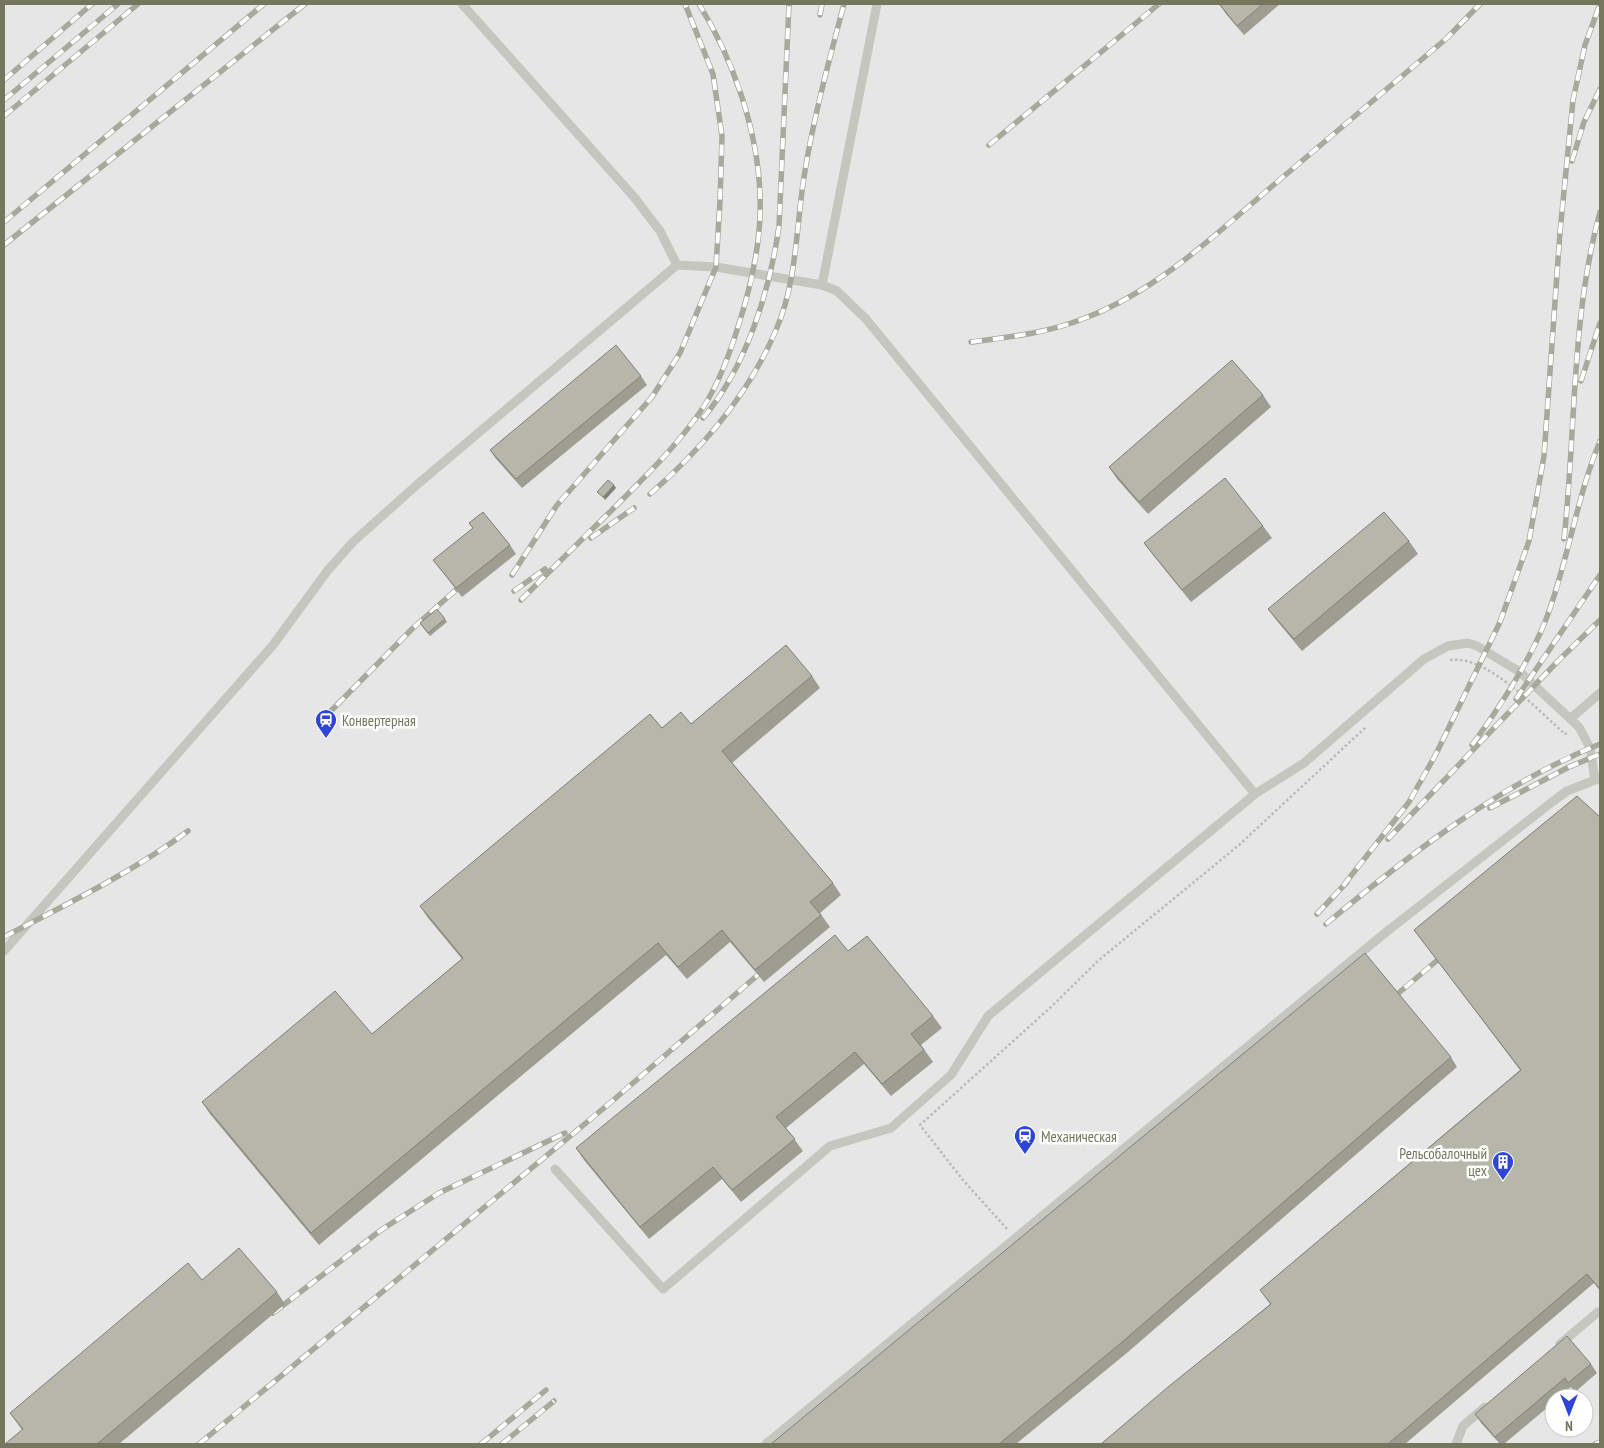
<svg xmlns="http://www.w3.org/2000/svg" width="1604" height="1448" viewBox="0 0 1604 1448" font-family="'PT Sans Narrow',sans-serif">
<style>
.built{fill:#e6e6e6;fill-rule:evenodd}
.lines{fill:none;stroke-linecap:round;stroke-linejoin:round}
.path{stroke:#babbb5;stroke-width:2.5;stroke-dasharray:2.5 2.5;stroke-linecap:butt}
.service{stroke:#c5c6bf;stroke-width:9}
.rail-casing{stroke:#a7a99c;stroke-width:5.5}
.rail{stroke:#fff;stroke-width:4;stroke-dasharray:11;stroke-linecap:butt}
.wall{fill:#9d9d92}
.shaded-wall{fill:#7f8077}
.building{fill:#b6b7aa;stroke:#7f8077}
.labels{text-anchor:middle;dominant-baseline:central;stroke-width:5;stroke-linejoin:round;paint-order:stroke}
.poi-label{font-size:15px;fill:#74775e;stroke:#fff;text-anchor:start}
</style>
<rect width="100%" height="100%" fill="#f5f2f6"/>
<!-- built -->
<path class="built" d="M4,4h1596v1440h-1596zM1554,1398h30v30h-30z"/>
<g class="lines">
<!-- path -->
<path class="path" d="M1450,660c38,-5 87,50 115,74l3,-2
M1007,1229l-44,-49 -43,-55 131,-118 48,-47 140,-115 127,-118"/>
<!-- service -->
<path class="service" d="M462,4l172,193 26,34 17,34
M822,285l15,6 29,28 389,475
M1571,718l29,-25
M4,951l269,-306 55,-75 26,-29 65,-58 258,-218 39,2 106,18 55,-281
M555,1169l108,120 167,-143 61,-18 60,-53 37,-59 267,-222 49,-31 120,-104 24,-13 20,-3 9,3 43,26 59,55 11,21 5,32 5,-1
M1560,1344l38,-32
M766,1444l619,-511 167,-131 15,-11 28,-11
M1456,1444l7,-18 22,-19"/>
<!-- rail casing -->
<g class="rail-casing">
<path id="rail" d="M820,15l2,-11
M4,80l88,-76
M4,100l114,-96
M4,116l134,-112
M989,145l170,-141
M1572,161l12,-39 16,-33
M4,222l260,-218
M4,245l301,-241
M971,342c39,-5 77,-9 114,-24 71,-27 128,-81 185,-130 59,-50 118,-100 177,-150l33,-34
M1581,381l19,-58
M703,418c43,-50 67,-128 76,-192l10,-222
M650,494c52,-45 99,-100 126,-164 21,-48 20,-102 28,-153 9,-58 25,-116 40,-173
M591,538l43,-30
M1564,539c12,-109 7,-221 36,-327
M512,575l45,-70 95,-108 28,-44 36,-86 4,-66 2,-65 -9,-62 -28,-70
M514,591l31,-22
M521,600c30,-30 60,-60 91,-90 30,-30 61,-60 86,-95 18,-25 30,-56 39,-85 14,-43 25,-89 23,-134 -2,-66 -27,-137 -61,-192
M1516,699l84,-124
M321,721l91,-92 55,-49
M1472,745c28,-38 55,-79 73,-123 23,-59 31,-123 55,-181
M1490,808l79,-41 31,-13
M1388,839l170,-178 42,-41
M1343,886l66,-84 27,-48 64,-132 29,-81 15,-85 16,-224 13,-132 12,-55 15,-41
M1317,914l30,-32
M1326,924c84,-70 173,-139 274,-180
M4,937c63,-33 127,-64 184,-106
M1388,1002l59,-50
M273,1313l108,-83 58,-37 126,-60
M199,1444l411,-341 157,-136
M481,1444l65,-54
M502,1444l52,-43
M1595,1444l5,-2"/>
</g>
<!-- rail -->
<use href="#rail" class="rail"/>
</g>
<!-- wall -->
<path class="wall" d="M1222,4h58l-36,31 -18,-21 -6,-9z
M641,376l6,9 -125,103 -26,-29 -6,-9z
M1263,395l8,12 -123,107 -31,-35 -8,-12z
M469,523l41,22 6,9 -54,43 -29,-37 40,-32z
M1263,526l9,12 -81,64 -38,-47 -9,-12z
M1409,541l9,13 -116,97 -25,-30 -9,-12z
M445,619l2,3 -17,14 -8,-10z
M812,676l8,12 -88,75 101,120 8,12 -21,18 10,14 -66,55 -34,-40 -43,37 -21,-24 -347,290 -109,-131 -8,-12 170,-68 90,-75 -34,-41 -8,-12 242,-178 29,-4z
M1600,817v474l-6,-8 -189,161h-304l169,-140 -10,-14 260,-220 -106,-140z
M848,951l85,65 9,12 -21,17 12,17 -42,34 -27,-32 -78,64 17,23 -62,51 -19,-23 -73,60 -65,-79 -8,-12z
M1451,1057l6,10 -329,285 -112,92h-245z
M202,1280l75,12 8,12 -166,140h-114l17,-14 -12,-17z
M1591,1364l6,9 -22,19 -4,-5 -12,11h-5v4l-50,42h-4l-19,-21 -6,-9z"/>
<!-- shaded-wall -->
<path class="shaded-wall" d="M614,485l2,3 -11,12 -2,-3z"/>
<!-- building -->
<path class="building" d="M1222,4h41l-26,22 -17,-21z
M616,345l25,31 -125,103 -26,-29z
M1232,360l31,35 -124,107 -30,-35z
M1225,478l38,48 -81,64 -38,-47z
M608,480l6,5 -11,12 -6,-5z
M483,512l27,33 -54,43 -23,-28 40,-32 -4,-5z
M1384,512l25,29 -115,98 -26,-30z
M437,609l8,10 -17,14 -8,-10z
M786,645l26,31 -90,75 111,132 -23,19 11,13 -66,55 -33,-40 -44,37 -20,-24 -347,290 -109,-131 133,-111 37,43 91,-76 -43,-52 230,-192 12,14 19,-16 10,12z
M1577,796l23,21v472l-13,-15 -199,170h-287l67,-57 103,-83 -11,-14 261,-220 -107,-140z
M835,935l13,16 19,-15 66,80 -22,18 13,16 -42,34 -27,-32 -79,65 19,22 -63,51 -19,-23 -73,60 -64,-79z
M1365,953l86,104 -330,286 -122,101h-228z
M239,1248l38,44 -180,152h-92l18,-15 -13,-16 178,-150 14,17z
M1567,1336l24,28 -23,19 -3,-5 -70,59 -20,-23z"/>
<!-- icons -->
<defs>
<g id="station-pin" transform="scale(1.125)"><path d="M0 17L-7.5 6A9.5 9.5 0 1 1 7.5 6Z" fill="#2f44d9" stroke="#fff"/><path d="M-3-6H3Q5-6 5-4V2Q5 4 3 4L4.5 6H3L1.5 4h-3L-3 6H-4.5L-3 4Q-5 4-5 2V-4Q-5-6-3-6ZM-3.5-4v3h7v-3ZM-3.5 1v1.5H-2V1ZM2 1v1.5H3.5V1Z" fill="#fff"/></g>
<g id="building-pin" transform="scale(1.125)"><path d="M0 17L-7.5 6A9.5 9.5 0 1 1 7.5 6Z" fill="#2f44d9" stroke="#fff"/><path d="M-4-6H4V6H1V3H-1V6H-4ZM-2.5-4.3h1.7v1.8h-1.7ZM.8-4.3h1.7v1.8H.8ZM-2.5-1h1.7V.8h-1.7ZM.8-1h1.7V.8H.8Z" fill="#fff"/></g>
</defs>
<g fill-rule="evenodd">
<use href="#station-pin" x="326" y="720"/>
<use href="#station-pin" x="1025" y="1136"/>
<use href="#building-pin" x="1503" y="1162"/>
</g>
<g class="labels">
<!-- poi labels -->
<g class="poi-label">
<text x="342" y="720">Конвертерная</text>
<text x="1041" y="1136">Механическая</text>
<text x="1487" y="1153" text-anchor="end">Рельсобалочный<tspan x="1487" dy="17">цех</tspan></text>
</g>
</g>
<!-- border -->
<rect width="1604" height="1448" fill="none" stroke="#74775e" stroke-width="10"/>
<!-- north arrow -->
<g transform="translate(1569 1413) rotate(180)"><circle r="24" fill="#ffffff" stroke="#c7c9bf"/>
<path d="M0-4L9 19L0 12L-9 19Z" fill="#2f44d9"/>
<text y="-8" font-size="14" font-weight="bold" text-anchor="middle" fill="#74775e">N</text>
</g>
</svg>
